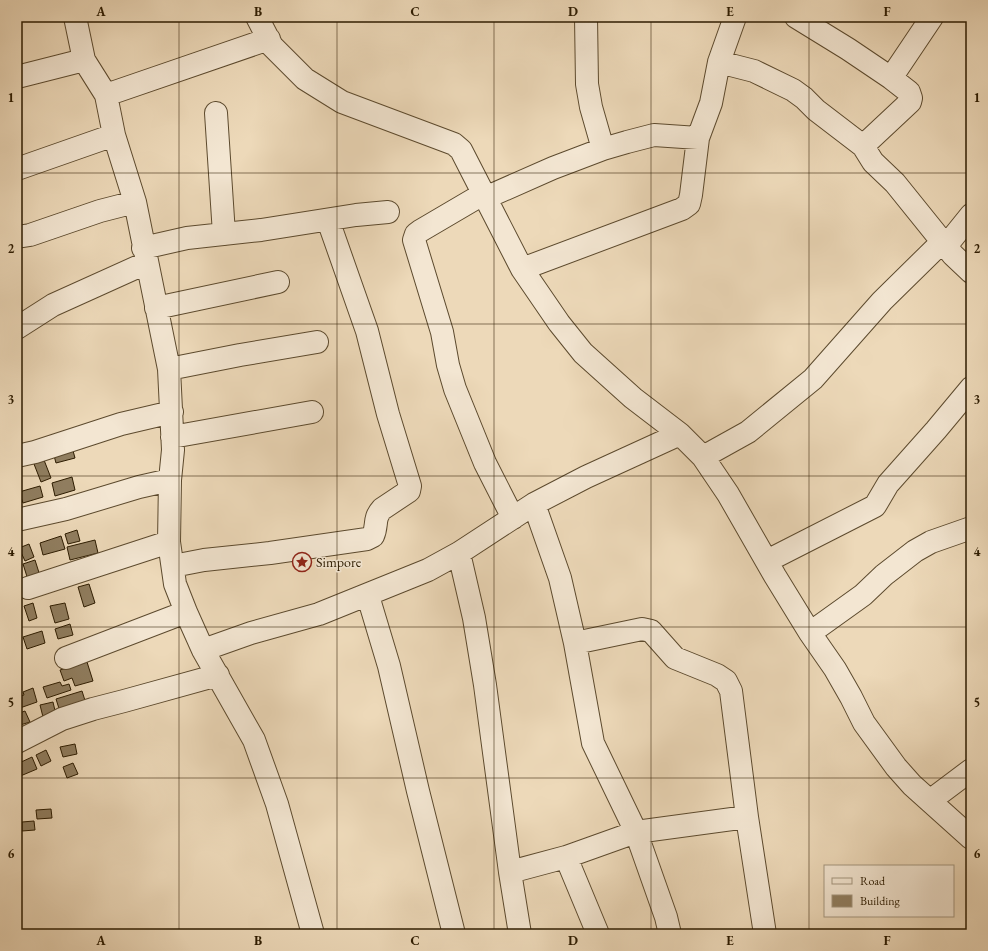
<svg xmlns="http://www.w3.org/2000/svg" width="988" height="951" viewBox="0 0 988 951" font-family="'EB Garamond',serif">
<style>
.building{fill:#907e60;stroke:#2c1b00}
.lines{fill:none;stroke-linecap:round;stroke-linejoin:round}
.minor-casing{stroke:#5c4a2e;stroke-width:24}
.minor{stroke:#f3e6d2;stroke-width:22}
.grid{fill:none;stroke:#2c1b00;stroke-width:1;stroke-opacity:0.55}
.labels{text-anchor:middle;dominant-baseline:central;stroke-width:3;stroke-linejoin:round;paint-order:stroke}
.poi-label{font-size:14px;fill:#2c1b00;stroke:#f3e6d2;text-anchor:start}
.neatline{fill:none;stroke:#2c1b00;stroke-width:1.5}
.grid-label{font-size:13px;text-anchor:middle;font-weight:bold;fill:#2c1b00}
</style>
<rect width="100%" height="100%" fill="#edd9b9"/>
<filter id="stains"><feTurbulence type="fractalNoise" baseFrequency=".005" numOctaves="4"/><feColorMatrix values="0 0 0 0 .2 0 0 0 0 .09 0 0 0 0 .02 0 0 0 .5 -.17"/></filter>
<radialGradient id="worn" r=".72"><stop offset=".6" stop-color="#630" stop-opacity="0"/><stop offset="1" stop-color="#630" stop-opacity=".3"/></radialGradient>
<!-- building -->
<path class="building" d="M72,447l3,11 -19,5 -3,-11z
M44,460l7,18 -10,4 -7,-18z
M72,477l3,13 -20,6 -3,-13z
M40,486l3,11 -20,6 -4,-11z
M77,530l3,11 -12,3 -3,-10z
M61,536l4,13 -22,6 -3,-12z
M95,540l3,13 -28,7 -3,-13z
M29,544l5,13 -9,4 -6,-13z
M35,560l6,19 -12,4 -6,-19z
M89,584l6,19 -11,4 -6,-20z
M33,603l4,15 -8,3 -5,-15z
M65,603l4,16 -14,4 -5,-17z
M70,624l3,11 -15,4 -3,-10z
M42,631l3,12 -18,6 -4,-12z
M87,662l6,19 -18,5 -3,-8 -8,3 -4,-11z
M60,682l2,4 7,-2 2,6 -24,8 -4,-11z
M33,688l4,14 -20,7v-12l7,-2 -1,-3z
M82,691l6,19 -26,8 -6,-19z
M53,702l3,13 -13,2 -3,-12z
M25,711l5,11 -13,4v-12z
M75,744l2,10 -14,3 -3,-10z
M46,750l5,11 -10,5 -5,-11z
M32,757l5,12 -19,8 -1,-13z
M73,763l5,11 -11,4 -4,-11z
M51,809l1,9 -15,1 -1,-9z
M34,821l1,9 -13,1v-9z"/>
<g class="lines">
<!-- minor casing -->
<g class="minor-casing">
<path id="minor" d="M75,17l9,43 22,35 8,40 21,67 34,167 4,81 -3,30 -1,62 6,42 11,28 17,38 51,90 23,64 36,130
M257,17l15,29 33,33 37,23 112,42 7,6 61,119 37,54 24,30 50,45 47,36 23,23 25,37 47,82 35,57 25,36 16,28 13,26 32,44 16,18 59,53
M586,17l1,67 4,23 12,42
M796,17l52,32 43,29 18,14 2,6 -1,4 -47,44
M719,62l35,9 39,19 11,8 12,12 47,36 10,16 22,21 58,72 18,17
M17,77l67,-17
M891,78l41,-61
M106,95l163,-56
M216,113l8,121
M17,169l97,-34
M483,194l-63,37 -4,3 -2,6 28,92 6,33 7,24 30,74 28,55
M485,198l68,-30 50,-19 24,-7 27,-7 44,3
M17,237l13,-2 70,-24 35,-9
M946,246l25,-31
M143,248l44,-10 74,-8 95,-15 32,-3
M522,269l160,-60 7,-5 2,-9 7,-57 13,-35 8,-41 16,-45
M156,308l122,-26
M17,328l36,-23 93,-42
M169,369l71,-14 77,-13
M172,437l140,-25
M17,456l18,-4 86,-28 51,-12
M703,457l45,-25 65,-53 69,-78 61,-60
M534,504l26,74 15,65 18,100 43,89 111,-15
M17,520l49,-11 73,-22 31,-7
M459,553l15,65 11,67 25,187 56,-15 70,-25 30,85 4,17
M767,561l108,-55 13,-22 48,-54 35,-42
M173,566l31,-6 66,-7 97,-14 6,-3c5,-11 0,-17 9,-27l27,-18 1,-5 -22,-72 -21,-83 -39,-111
M28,588l141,-46
M368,596l21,70 29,125 36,143
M810,633l53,-38 21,-20 31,-24 16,-9 40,-14
M575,643l67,-14 9,2 24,27 42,17 9,6 5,10 16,126 18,117
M203,650l48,-17 68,-19 109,-44 31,-17 75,-49 52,-27 94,-43
M66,658l120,-46
M17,742l45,-23 31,-10 31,-8 94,-26
M931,800l40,-30
M566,857l32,77
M510,872l10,62"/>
</g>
<!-- minor -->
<use href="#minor" class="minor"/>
</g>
<!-- grid -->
<path class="grid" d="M179,17v917M337,17v917M494,17v917M651,17v917M809,17v917M17,173h954M17,324h954M17,476h954M17,627h954M17,778h954"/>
<!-- icons -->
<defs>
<g id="sight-ring" transform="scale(1)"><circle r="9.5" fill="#f3e6d2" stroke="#8f2418" stroke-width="1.5"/><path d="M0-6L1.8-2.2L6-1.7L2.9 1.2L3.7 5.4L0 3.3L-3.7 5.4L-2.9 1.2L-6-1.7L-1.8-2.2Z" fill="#8f2418"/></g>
</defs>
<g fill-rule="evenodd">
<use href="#sight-ring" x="302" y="562"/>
</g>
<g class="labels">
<!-- poi labels -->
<g class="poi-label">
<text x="316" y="562">Simpore</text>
</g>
</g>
<!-- margin -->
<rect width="988" height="951" fill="none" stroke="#edd9b9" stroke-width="44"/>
<!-- legend -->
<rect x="824" y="865" width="130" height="52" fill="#f3e6d2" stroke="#a3957e"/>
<rect x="832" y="878" width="20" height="6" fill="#f3e6d2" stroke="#a3957e"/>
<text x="860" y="885" font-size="12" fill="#2c1b00">Road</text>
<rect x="832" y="895" width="20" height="12" fill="#907e60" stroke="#a3957e"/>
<text x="860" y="905" font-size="12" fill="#2c1b00">Building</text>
<rect x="22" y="22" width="944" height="907" class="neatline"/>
<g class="grid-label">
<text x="101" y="16">A</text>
<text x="258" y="16">B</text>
<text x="415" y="16">C</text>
<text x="573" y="16">D</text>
<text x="730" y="16">E</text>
<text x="887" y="16">F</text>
<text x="11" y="102">1</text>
<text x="977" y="102">1</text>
<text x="11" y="253">2</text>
<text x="977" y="253">2</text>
<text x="11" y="404">3</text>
<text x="977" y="404">3</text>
<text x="11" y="556">4</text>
<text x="977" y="556">4</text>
<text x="11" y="707">5</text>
<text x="977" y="707">5</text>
<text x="11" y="858">6</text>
<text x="977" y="858">6</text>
<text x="101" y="945">A</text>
<text x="258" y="945">B</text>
<text x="415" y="945">C</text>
<text x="573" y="945">D</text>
<text x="730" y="945">E</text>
<text x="887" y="945">F</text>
</g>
<rect width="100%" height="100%" filter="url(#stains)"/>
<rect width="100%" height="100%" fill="url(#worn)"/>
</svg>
